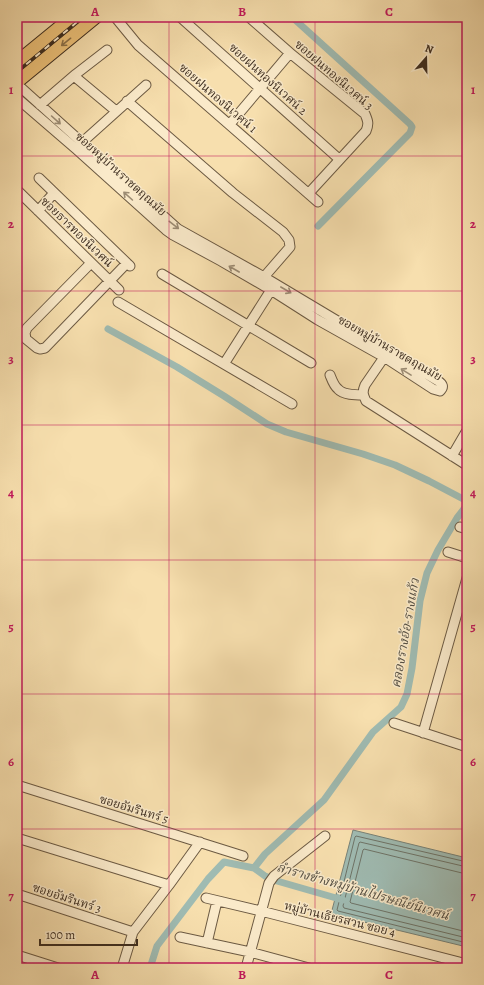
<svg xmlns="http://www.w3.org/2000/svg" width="484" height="985" viewBox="0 0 484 985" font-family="Alegreya,'Noto Serif Thai',serif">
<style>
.water{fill:#9fbbb2;stroke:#788277}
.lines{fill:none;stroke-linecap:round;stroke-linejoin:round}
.shore{stroke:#6e7468;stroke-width:1}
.canal{stroke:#9fbbb2;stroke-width:7}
.minor-casing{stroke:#6c5a43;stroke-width:11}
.major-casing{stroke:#3d2d1f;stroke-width:14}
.minor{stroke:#faeaca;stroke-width:9}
.major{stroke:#ecc077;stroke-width:12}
.rail-casing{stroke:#3d2d1f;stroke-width:3.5}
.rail{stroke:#faeaca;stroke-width:2;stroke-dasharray:6;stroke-linecap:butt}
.oneway{stroke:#8c6f47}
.oneway2{stroke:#9c8c74}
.grid{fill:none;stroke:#c2185b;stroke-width:1;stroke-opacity:0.55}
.labels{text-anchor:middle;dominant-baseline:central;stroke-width:3;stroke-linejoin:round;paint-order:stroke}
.street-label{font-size:12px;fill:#3d2d1f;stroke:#faeaca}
.water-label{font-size:13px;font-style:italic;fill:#565044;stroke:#faeaca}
.neatline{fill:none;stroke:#c2185b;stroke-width:1.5}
.grid-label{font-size:13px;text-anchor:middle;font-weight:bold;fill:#c2185b}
</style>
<rect width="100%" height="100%" fill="#f7dfae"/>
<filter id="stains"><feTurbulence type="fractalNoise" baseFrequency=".005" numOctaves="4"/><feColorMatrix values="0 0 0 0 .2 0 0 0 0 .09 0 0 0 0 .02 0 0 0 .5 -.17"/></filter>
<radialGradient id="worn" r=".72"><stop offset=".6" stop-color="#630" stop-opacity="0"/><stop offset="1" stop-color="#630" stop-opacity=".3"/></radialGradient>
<!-- water -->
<path class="water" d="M353,830l114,28v89l-136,-33z"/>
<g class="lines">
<!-- shore -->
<path class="shore" d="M467,862l-111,-26 -1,1 -18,73 1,1 129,32
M467,867l-107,-25 -1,1 -16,63 1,2 123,30
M467,873h-5l-98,-24 -1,1 -13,52 1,1 116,29"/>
<!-- canal -->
<path class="canal" d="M292,17l118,107 2,3 -2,6 -92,93
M108,329l69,38 47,29 43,28 19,8 77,22 32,11 34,16 38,20
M254,868l11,8 12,5 66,19
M150,968l7,-22 51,-67 16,-17 30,6 11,-14 59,-54 49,-68 28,-25 6,-13 5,-26 8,-67 7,-28 11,-23 19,-32 10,-13"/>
<!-- minor casing -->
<g class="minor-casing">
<path id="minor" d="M115,17l23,28 180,157
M180,17l159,142
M249,17l41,36 75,61c3,7 4,10 1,17l-57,62
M74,76l42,35
M17,84l161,145 86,48 174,104c5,3 6,6 2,10l-7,-2 -49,-32 -66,-37 -47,-30 -50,-29 -48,-26 -7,-5 -90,-81 -59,-51
M127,101l106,92 50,39 6,8 1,7 -26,30
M40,105l36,-31 31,-24
M230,124l60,-71
M78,146l68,-61
M39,178l91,88
M17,190l102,100
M38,211l16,-18
M91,263l-64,65 -2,5 1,6 11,9 3,1 5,-1 82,-85
M162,274l149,89
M118,302l174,102
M387,353l-22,32c-3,7 -2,10 1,16l99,63
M224,364l47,-74
M330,375c2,5 4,11 8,14 5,6 18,6 25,6
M452,456l14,-24
M460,527l7,2
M448,552l19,6
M394,723l73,24
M423,733l44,-155
M17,785l226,71
M17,838l152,47
M17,894l116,38
M206,898l55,13 206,53
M180,937l70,15 59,16
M207,943l10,-42
M17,955l41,13
M122,968l11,-36 36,-47 31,-43
M246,968l23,-85 5,-7 51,-40"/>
</g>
<!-- major casing -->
<g class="major-casing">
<path id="major" d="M17,62l55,-45
M17,82l79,-65"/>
</g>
<!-- minor -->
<use href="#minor" class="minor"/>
<!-- major -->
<use href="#major" class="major"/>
<!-- rail casing -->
<g class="rail-casing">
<path id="rail" d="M17,72l66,-55"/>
</g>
<!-- rail -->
<use href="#rail" class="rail"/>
</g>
<!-- one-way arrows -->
<defs><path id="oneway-shaft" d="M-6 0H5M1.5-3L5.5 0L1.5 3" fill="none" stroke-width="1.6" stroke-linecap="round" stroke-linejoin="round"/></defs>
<use class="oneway" href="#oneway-shaft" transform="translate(66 42) rotate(141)"/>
<g class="oneway2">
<use href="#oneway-shaft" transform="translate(56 120) rotate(42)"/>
<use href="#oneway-shaft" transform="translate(128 196) rotate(-138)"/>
<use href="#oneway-shaft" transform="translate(174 225) rotate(38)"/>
<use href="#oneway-shaft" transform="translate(234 269) rotate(-150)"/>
<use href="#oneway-shaft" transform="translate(286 290) rotate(30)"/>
<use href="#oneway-shaft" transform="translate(406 372) rotate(-148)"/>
</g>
<!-- grid -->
<path class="grid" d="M169,17v951M315,17v951M17,156h450M17,291h450M17,425h450M17,560h450M17,694h450M17,829h450"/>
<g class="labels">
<!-- street labels -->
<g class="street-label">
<text transform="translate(334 75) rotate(41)">ซอยฝนทองนิเวศน์ 3</text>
<text transform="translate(268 79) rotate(42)">ซอยฝนทองนิเวศน์ 2</text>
<text transform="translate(218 98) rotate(41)">ซอยฝนทองนิเวศน์ 1</text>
<text transform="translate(121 174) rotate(42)">ซอยหมู่บ้านราชตฤณมัย</text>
<text transform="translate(77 232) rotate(44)">ซอยธารทองนิเวศน์</text>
<text transform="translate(390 348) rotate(30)">ซอยหมู่บ้านราชตฤณมัย</text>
<text transform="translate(134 809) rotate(17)">ซอยอัมรินทร์ 5</text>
<text transform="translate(67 898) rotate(18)">ซอยอัมรินทร์ 3</text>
<text transform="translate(340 919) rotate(14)">หมู่บ้านเธียรสวน ซอย 4</text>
</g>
<!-- water labels -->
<g class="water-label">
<text transform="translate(405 633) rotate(-80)">คลองรางอ้อ-รางแก้ว</text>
<text transform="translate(363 891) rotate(16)">ลำรางข้างหมู่บ้านไปรษณีย์นิเวศน์</text>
</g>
</g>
<!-- margin -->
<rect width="484" height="985" fill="none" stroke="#f7dfae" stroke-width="44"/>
<!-- north arrow -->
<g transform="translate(426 58) rotate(20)" stroke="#faeaca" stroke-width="3" paint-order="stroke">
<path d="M0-3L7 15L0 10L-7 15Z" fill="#3d2d1f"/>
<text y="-6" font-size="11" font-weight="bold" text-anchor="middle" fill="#3d2d1f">N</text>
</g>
<!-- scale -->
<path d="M40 939v6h97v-6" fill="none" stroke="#3d2d1f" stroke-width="2"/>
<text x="46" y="939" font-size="12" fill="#3d2d1f" stroke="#faeaca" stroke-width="3" paint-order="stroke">100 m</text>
<rect x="22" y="22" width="440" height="941" class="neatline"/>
<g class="grid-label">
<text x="95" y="16">A</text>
<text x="242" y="16">B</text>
<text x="389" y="16">C</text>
<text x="11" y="94">1</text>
<text x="473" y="94">1</text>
<text x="11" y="228">2</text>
<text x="473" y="228">2</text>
<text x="11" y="363">3</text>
<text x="473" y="363">3</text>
<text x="11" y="497">4</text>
<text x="473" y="497">4</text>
<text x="11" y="631">5</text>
<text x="473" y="631">5</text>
<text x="11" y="766">6</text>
<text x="473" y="766">6</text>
<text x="11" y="900">7</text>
<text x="473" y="900">7</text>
<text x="95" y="979">A</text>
<text x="242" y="979">B</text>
<text x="389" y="979">C</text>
</g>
<rect width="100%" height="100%" filter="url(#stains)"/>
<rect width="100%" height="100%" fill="url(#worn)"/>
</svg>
